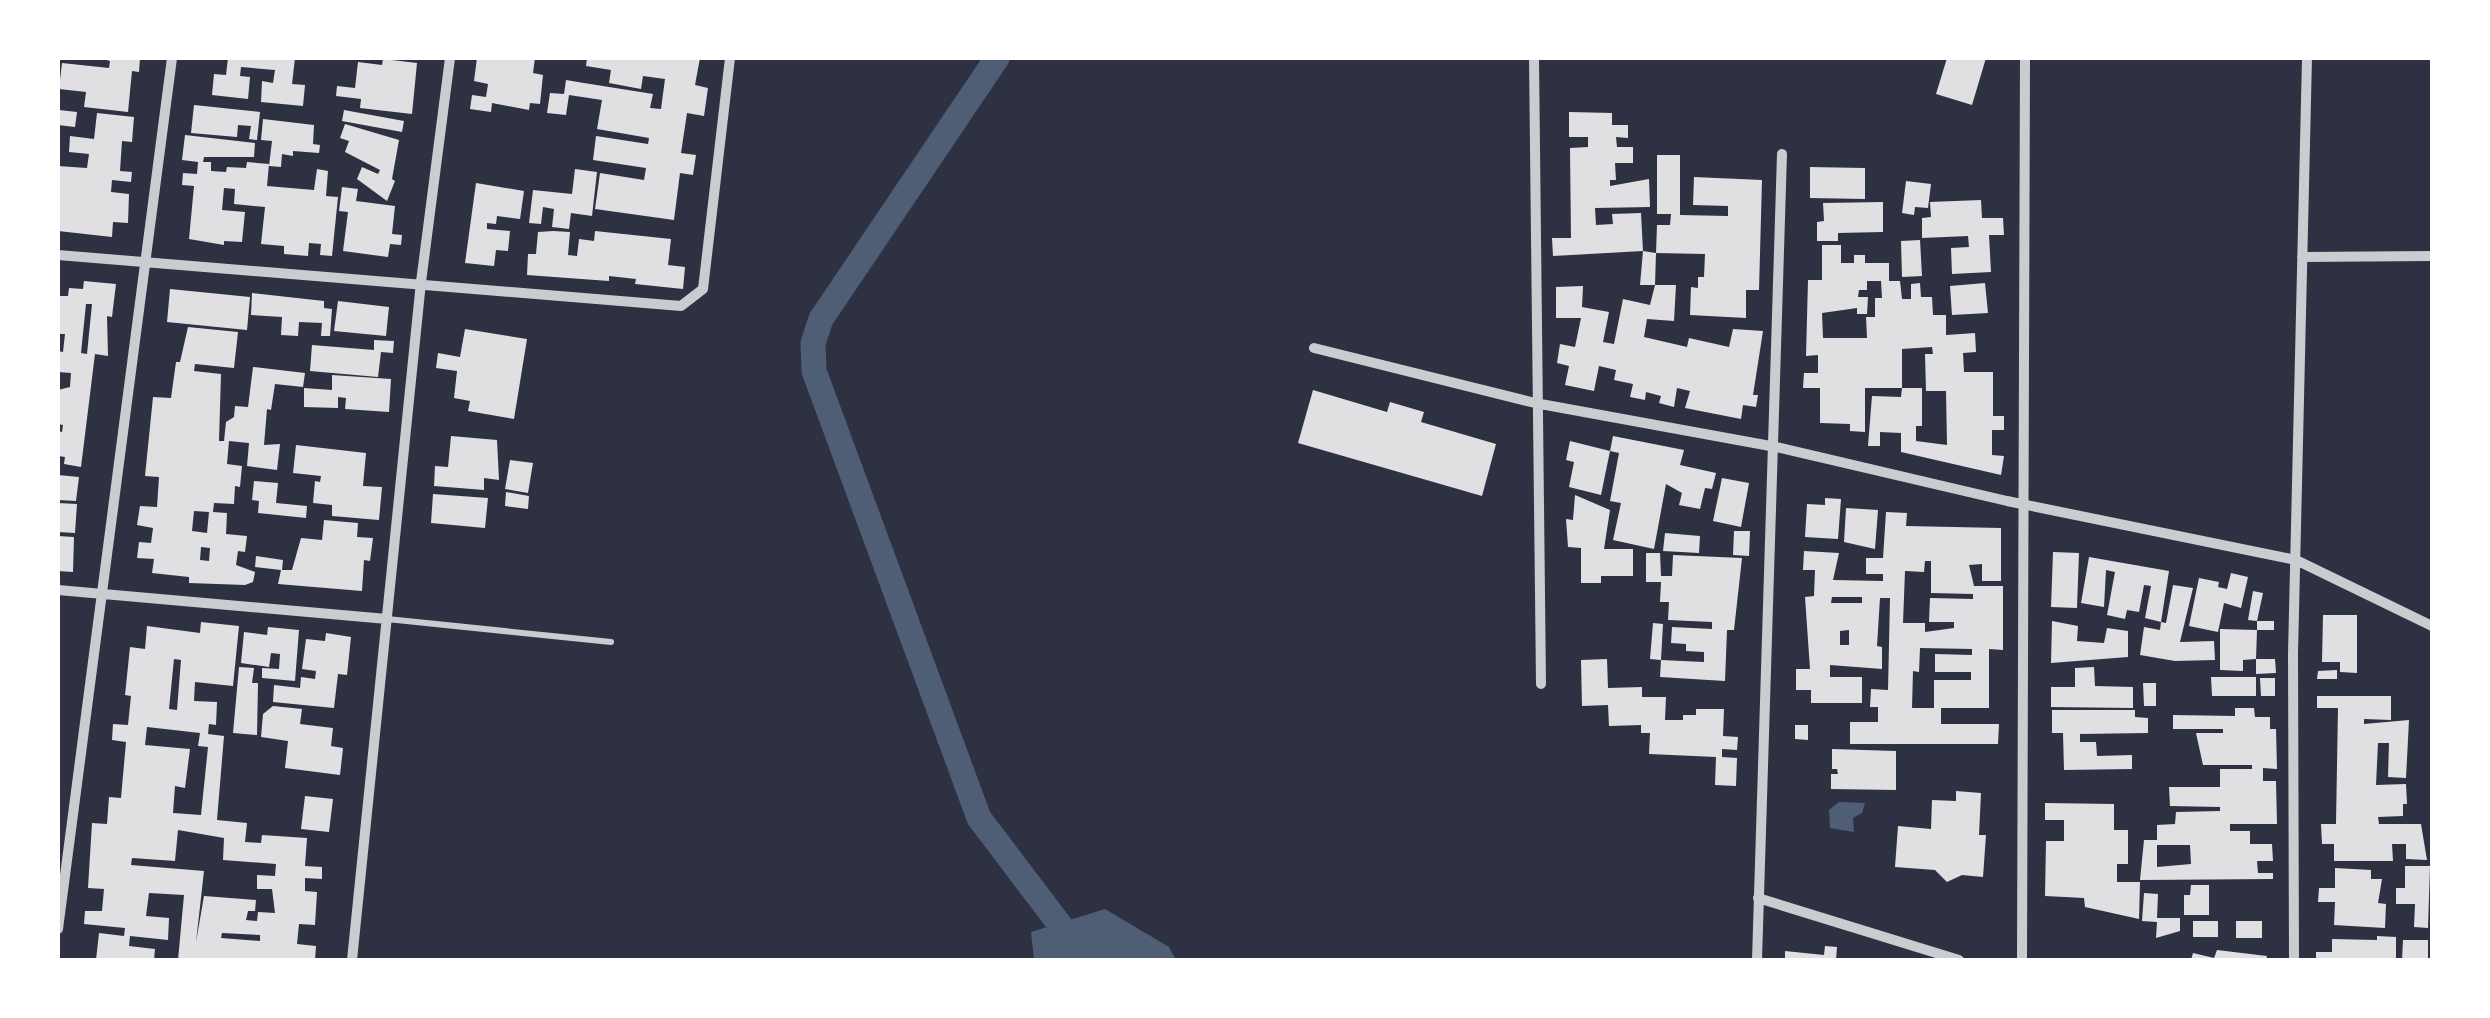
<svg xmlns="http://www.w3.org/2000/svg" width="2490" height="1018" viewBox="0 0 2490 1018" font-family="Roboto,sans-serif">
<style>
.water{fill:#4f5d75}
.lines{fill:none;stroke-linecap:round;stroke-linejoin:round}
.canal{stroke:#4f5d75;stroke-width:25}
.building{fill:#e0e0e3;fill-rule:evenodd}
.service{stroke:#caccd0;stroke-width:6}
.minor{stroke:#caccd0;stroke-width:10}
</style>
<rect width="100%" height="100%" fill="#2d3142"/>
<!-- water -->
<path class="water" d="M1839,802l26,1 -3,10 -9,5 1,14 -24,-4 -1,-18z
M1105,909l64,38 7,13h-142l-3,-28z"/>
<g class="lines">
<!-- canal -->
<path class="canal" d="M997,58l-176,261 -8,24 1,28 165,447 100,132"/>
</g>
<!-- building -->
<path class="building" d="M99,58h41l-1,14 -7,-1 -4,41 -44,-5 2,-15 -27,-3 3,-26 47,5 1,-7z
M228,58h67l-3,26 13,1 -2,21 -42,-4 1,-21 11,2 2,-13 -34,-3 -1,9 10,1 -2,22 -36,-4 2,-21 12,1z
M477,58h58l-2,15 10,2 -3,29 -10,-1 -1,7 -37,-7 -1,9 -21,-3 2,-14 14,2 2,-13 -14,-3z
M587,58h113l-5,27 13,3 -4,28 -17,-3 -6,40 15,2 -3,20 -13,-2 -6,47 -79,-11 5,-36 44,7 2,-12 -53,-8 3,-24 52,8 1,-6 -52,-9 5,-29 -33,-5 -3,20 -19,-2 3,-20 14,1 2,-14 18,3 69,11 -3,14 11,1 4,-30 -22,-3 -2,13 -32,-6 2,-13 -25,-4z
M1947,58h39l-14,47 -36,-11z
M383,59l34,4 -5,51 -52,-6 1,-9 -25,-3 1,-10 18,2 3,-26 24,3z
M194,105l66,7 -3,28 -8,-1 2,-13 -13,-1 -1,12 -46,-4z
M59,110l18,2 -2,15 -17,-2z
M344,110l60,11 -2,11 -60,-11z
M1569,112l43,1v12h16v13l-12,-1 1,10h16v16h-18l1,17h-6v6l39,-7 1,28 -55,1 1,17 17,-1 -1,-10 29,-1 2,38 -90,5 -1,-18h19l-1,-90 18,-1v-10h-19z
M97,113l37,4 -2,25 -10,-1 -2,30 12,1 -1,10 -19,-2 -1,12 18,2 -1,29 -15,-1 -1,15 -54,-6v-65l29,2 2,-14 -20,-2 1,-16 24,3z
M263,119l51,6 -1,19 7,1 -1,8 -26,-2v5l-11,-2 -1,13 -12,-1 3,-25 -11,-1z
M345,124l54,16 -7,39 3,2 -8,20 -30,-22 5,-12 16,7 2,-4 -35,-18 4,-11 -9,-3z
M185,135l70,8 -1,14h-50l-1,5h8v9l15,1 1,-5 19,1 1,-6 22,2 -2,22 47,4 3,-21 11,2 -2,25 12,1 -6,59 -12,-1 1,-11 -12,-1 -1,13 -24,-2v-8l-23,-2 4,-37 -31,-3 1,-15 -11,-1 -2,22 23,2 -3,30 -18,-1v4l-35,-6 5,-53 -12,-1 1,-12 14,1 1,-12 -16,-2z
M1657,155h23v60l48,1v-10l-35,-1 1,-28 68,3 -3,110h-13v28l-56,-3 1,-28 7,1v-11h6l1,-23 -49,-1 -1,32h-15l3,-34 13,2 1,-28h13l1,-11h-14z
M1810,167l55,1v31l-55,-1z
M575,169l22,3 -5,44 -21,-3 -2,16 -17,-2 2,-18 -11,-2 -2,17 -12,-1 4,-33 39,4z
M1906,181l25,3 -3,24 -13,-1 -1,8 -12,-2z
M476,183l48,8 -4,28 -23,-3 -1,8 -9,-1v6l23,2 -2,20 -12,-1 -2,16 -29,-3z
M342,187l16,2 -2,12 39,5 -3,28 10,1 -1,10 -11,-1 -2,13 -45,-6 5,-39 -9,-1z
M1981,200l1,18h21l1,17h-15l2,37 -39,2 -1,-26 18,-1 -1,-11 -46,2v-20l9,-1 -1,-15z
M1883,202v30l-45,1v8h-21v-19l7,-1 -1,-18z
M553,231l17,1 -2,23 9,1 2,-17 15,2 1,-10 76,8 -3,26 17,2 -2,22 -48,-5 1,-5 -27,-3v5l-82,-6 1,-21h8l2,-22z
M1920,240l2,36 -20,1 -1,-36z
M1822,245h19v18h13v-8h11v8h24v18h11l2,18h9v-15l9,-1 1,14h11l1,18h13v20l29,-2 1,19 -13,1 1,19h29v44h11v14h-12v25l12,1 -3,19 -100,-23v-19l-21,-1v14h-12l4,-50 29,1 1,-9h20v38h-6v15l31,4 -1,-54h-20l-1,-37h8l-1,-7 -30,2v39h-37v44l-15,-1v-7l-30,-1v-35h-17l1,-15h14v-18l-12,1 2,-76h14zM1867,281h14l1,17h-7v19h-9l1,21h-44l-1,-25 35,-5v6h10l1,-17h-10l1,-7h8z
M84,281l32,3 -4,33 -5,-1 1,40 -13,-2 -14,113 -17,-3 1,-7 -7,-1v-25l4,1 1,-7 -5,-1v-34l12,-3 1,-14 -13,-1v-21l5,1 2,-18h-7v-38h10l1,-8 14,1zM86,304h6l-5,50 -6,-1z
M1985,283l3,30 -36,2 -2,-29z
M1655,285h21l-2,36 -27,-2 -3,18 43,10 2,-9 40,9 4,-18 30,2 -10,64h5l-2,12 -13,-2 -2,14 -56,-11 5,-17 -13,-3 -3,19 -15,-4 2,-7 -15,-4 -1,8 -15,-3 3,-13 -19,-4 2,-10 -17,-4 -5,25 -29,-6 4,-19 -12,-3 3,-19 15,3 6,-29h-25v-31l27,-1 -1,21 27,5 -6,30 11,2 9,-45 27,6z
M170,289l80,8 -3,33 -80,-8z
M252,293l72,8v7l8,1 -2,27h-9l1,-13 -23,-1 -1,14 -17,-1 1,-18 -31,-2z
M338,301l51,6 -3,29 -52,-5z
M188,327l50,5 -4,36 -39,-4 -1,7 27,3 -2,67h5l2,-19 8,-5 1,-11 13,1 5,-40 52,6 -2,14 -28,-3 -4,26 -4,-1 -3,36 16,-1 -3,26 -30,-4 2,-23 -20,-2 -2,23 15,2 -2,21 -5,-1 -1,18 -20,-1 -1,9 14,1 -1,21 21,2 -2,16 -7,-1 -2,14 19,7 -2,10 -8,3 -56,-2v-6l-37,-4 2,-14 -17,-1 2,-16 12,1 2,-15 -16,-3 3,-19 17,1 2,-30 -14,-1 8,-79 18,1 5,-36h4zM194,511l15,1 -2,21 -15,-2zM201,547l9,1 -1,13 -9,-1z
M465,329l62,10 -13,80 -46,-8 2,-10 -16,-3 3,-27 -21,-3 2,-15 22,4z
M374,340l20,1 -1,12 -12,-1 -3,25 -68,-6 2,-26 62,5z
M332,375l59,4 -2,33 -44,-3 1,-11 -8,-1v11l-34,-1v-19l28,2z
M1313,390l74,22 3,-10 34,10 -3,10 75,22 -14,52 -184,-53z
M451,436l46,4 2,40 -15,-2v12l-50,-4 1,-20 13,1z
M1613,436l71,14 -4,15 36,8 -4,16 -7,-1 -5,21 -21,-4 3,-12 -16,-9 -12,65 -41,-9 8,-37 -11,-2 9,-48 -9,-2z
M1570,441l40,10 -9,44 -32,-8 5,-25 -8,-2z
M296,445l70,8 -3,33 19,1 -3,33 -47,-4v-11l-19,-2 2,-22 5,1 1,-6 -28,-3z
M510,460l23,3 -5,30 -23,-4z
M58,475l21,2 -3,24 -18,-1z
M1722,478l27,5 -8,44 -28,-6z
M254,481l24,2 -2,20 31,3 -1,12 -48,-5 1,-12 -7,-1z
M506,492l23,4 -1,13 -23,-3z
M433,494l55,4 -3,30 -54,-5z
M1575,495l35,15 -6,39h29v27h-32v7h-20v-35l-13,-1 -2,-28 7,1z
M1825,498l16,1 -3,40 -33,-2 2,-33 18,1z
M58,503l19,1 -2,29 -17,-1z
M1846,508l32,2 -3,39 -31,-7z
M1886,512l21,1 -1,13 95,2v53h-19v-17l-13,1 5,21h29v64l-14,-1v59h-48v16h58l-1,20h-148v-22h28v-15h-8l1,-18 17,1 2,-92h-10l-3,48 5,1v22l-52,-4v12h32v26h-51v-13h-15v-21h14l-5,-72 9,-1 1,-26h-12l1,-19 35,2 -6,27 50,1v-7h-17v-16h17zM1925,561h6v32l42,1v5l-43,-1 -1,24h25v6l-29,4v-9h-22l2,-52 19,1zM1832,597h30v6h-31zM1849,630v15h-9v-14zM1920,648l52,1v6l-37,-1v18h36v8h-37v28h-22l1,-37 6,1z
M324,520l34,3 -1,14 16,1 -3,23 -6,-1 -2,31 -84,-7 3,-14 -26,-3 1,-11 27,4 -1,10h10l9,-32 21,2z
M1734,531h16l-1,25 -16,-1z
M1665,533l35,3 -1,17 -36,-2z
M58,536l16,1 -1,35 -15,-1z
M2053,552l26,1 -2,55 -26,-1z
M1646,553h14l1,23h11l1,-21 69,3 -8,72h-7l-2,51 -65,-4 1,-17 43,2v-10l-18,-1v-7l-15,-1 1,-16 40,2v-7l-44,-2 1,-18h-9l1,-20h-15z
M2089,557l80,14 -8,51 5,1 7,-38 20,3 -13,54 34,-1 1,19 -40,1 -35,-6 4,-28 16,3 1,-8 -16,-4 6,-32 -7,-1 -5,27 -12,-2 -2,9 -18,-4 8,-43 -9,-2 -2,37 -23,-4z
M2231,573l17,4 -7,31 -17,-5 -6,29 -29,-6 10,-48 20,4 -1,5 9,2z
M2253,591l10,2 -6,28h17v9h-17v-9l-9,-1z
M2323,615h34v58l-17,-1v-10h-18z
M2052,621l26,5 -1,15 27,2 3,-15 21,3v26l-77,6z
M201,622l38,4 -6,60 -38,-4 -1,19 23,1 -1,23 -7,-1 -1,10 16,2 -7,84 30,3 -2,19 16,1 1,-8 45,3 -2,28 17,1v12l-17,-1v13l12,1 -2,33 -16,-1 -2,20 19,2 -1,14h-137l6,-65 -35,-2 -3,23 23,2 -1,22 -38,-4 -1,10 26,3 -1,11h-58l3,-27 25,3 1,-8 -41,-4 1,-13h17l2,-22 -16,-1 4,-65 15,1 2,-27 12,1 5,-56 -14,-2 1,-16 15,1 3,-29 -6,-1 5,-48 15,2 2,-23 53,7zM174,659l7,1 -4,50 -8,-1zM147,727l53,6 -2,13 10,1 -7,68 -28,-2 2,-27 10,2 5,-39 -45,-4zM178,830l46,8 -1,22 53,4 -1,12 -18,-1v14h15l3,24 -17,-1 -1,9 -11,-1 2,-9h7l1,-11 -52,-4 -8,46 8,-71 -73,-6 1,-7 43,3zM222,933l38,2v6l-39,-3z
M1653,623l10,1 -2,36 -11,-1z
M268,627l31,3 -4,51 -33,-3v-10l17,1 1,-15 -9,-1 -2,14 -28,-4 3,-31 23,3z
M2220,629l37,1 -1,29 -13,1v11l-23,-1z
M326,633l25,4 -4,38 -9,-1 -4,34 -61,-6 1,-17 26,3 1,-11 14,2 1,-8 -14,-2 4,-30 19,2z
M1607,659l1,29 34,-1v10h24l-1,23h18v-5h13v-6h28l-1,27 15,1 -1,13 -15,-1v8l15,1 -1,28 -21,-1 1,-28 -67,-3 1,-21h-9v-8l-32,1 -1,-21 -26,1 -1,-46z
M2256,659h19l1,14 -20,1z
M239,667l15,1 -2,15h6l-1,52 -24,-2z
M2094,667l1,19 38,1v21l-82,-1v-20h24v-19z
M2337,670v9h-20l1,-8z
M2211,677h45v19h-44z
M2260,678h15v18h-14z
M2143,683h13v23h-12z
M2317,696h74v24l-27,-1v5l45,-4 -3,58 -18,-1 1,-34h-11l-2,42 30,-1 1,20h-4v12l-25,1 1,7h42l6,36 -21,-1v-15h-14l1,17h-59v-17h-12l-1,-20h15l2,-116h-21z
M273,706l29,3 -2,15 33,4 -2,18 12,2 -3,27 -55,-7 3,-27 -27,-4 2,-23z
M2235,708h19l1,9h15v12h6l1,40 -14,-1v13h13l1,43h-47v7h20v13h22l1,17h-16l1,12h15v6l-133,1 4,-40h13v-15l18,-1 1,-12 44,-1v-4l-50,-1 -1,-19h51v-18h32v-4h-49l-7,-32h27v-4h-50v-14l62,1zM2157,845h33l1,19 -34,3z
M2052,710h83v7l13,1v15l-68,1v8h16l1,14 35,-1v14l-68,1 -1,-37h-11z
M1795,725h13v15l-13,-1z
M1832,749l64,2v39l-65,-1v-15h7l-1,-5h-5z
M1956,791l25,2 -2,42h7l-3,42 -21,-2 -15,7 -12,-12 -40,-3 3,-41 33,3 1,-29 24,1z
M305,796l28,3 -4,33 -28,-3z
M2045,803l69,1v26h14v34h-11v18h23l-1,37 -54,-12 -1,-9 -39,-2 1,-55h18v-21h-19z
M2405,866h25l-2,62 -14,-1 1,-23h-19v-16h9z
M2335,868l36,2v9h11l-4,24 8,1 -1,24 -51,-3 1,-23h-17l1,-14h16z
M2191,885h18v30h-25v-20h6z
M2144,893l14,1 -1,24h23v13l-24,7 1,-16 -15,-1z
M2193,921h25v16h-25z
M2236,921h26v17h-26z
M2377,936l19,1v23h-80v-8h16v-13l45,1z
M2403,940h25v20h-26z
M1825,946l12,1 -1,13h-51v-9l39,4z
M2217,950l50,6 -1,4h-75l2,-7 21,5z"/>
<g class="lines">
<!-- service -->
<path class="service" d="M387,619l224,23"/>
<!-- minor -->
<path class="minor" d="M1534,58l7,626
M58,255l623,51 22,-17 27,-231
M2302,257l130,-1
M1314,348l221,55 241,44 231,54 289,59 136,66
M58,590l329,29
M1758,898l201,62
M58,929l114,-871
M352,960l69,-678 29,-224
M1757,960l25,-806
M2022,960l3,-902
M2294,960l-1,-306 14,-596"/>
</g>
<!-- border -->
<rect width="2490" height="1018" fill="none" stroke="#ffffff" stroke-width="120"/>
</svg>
